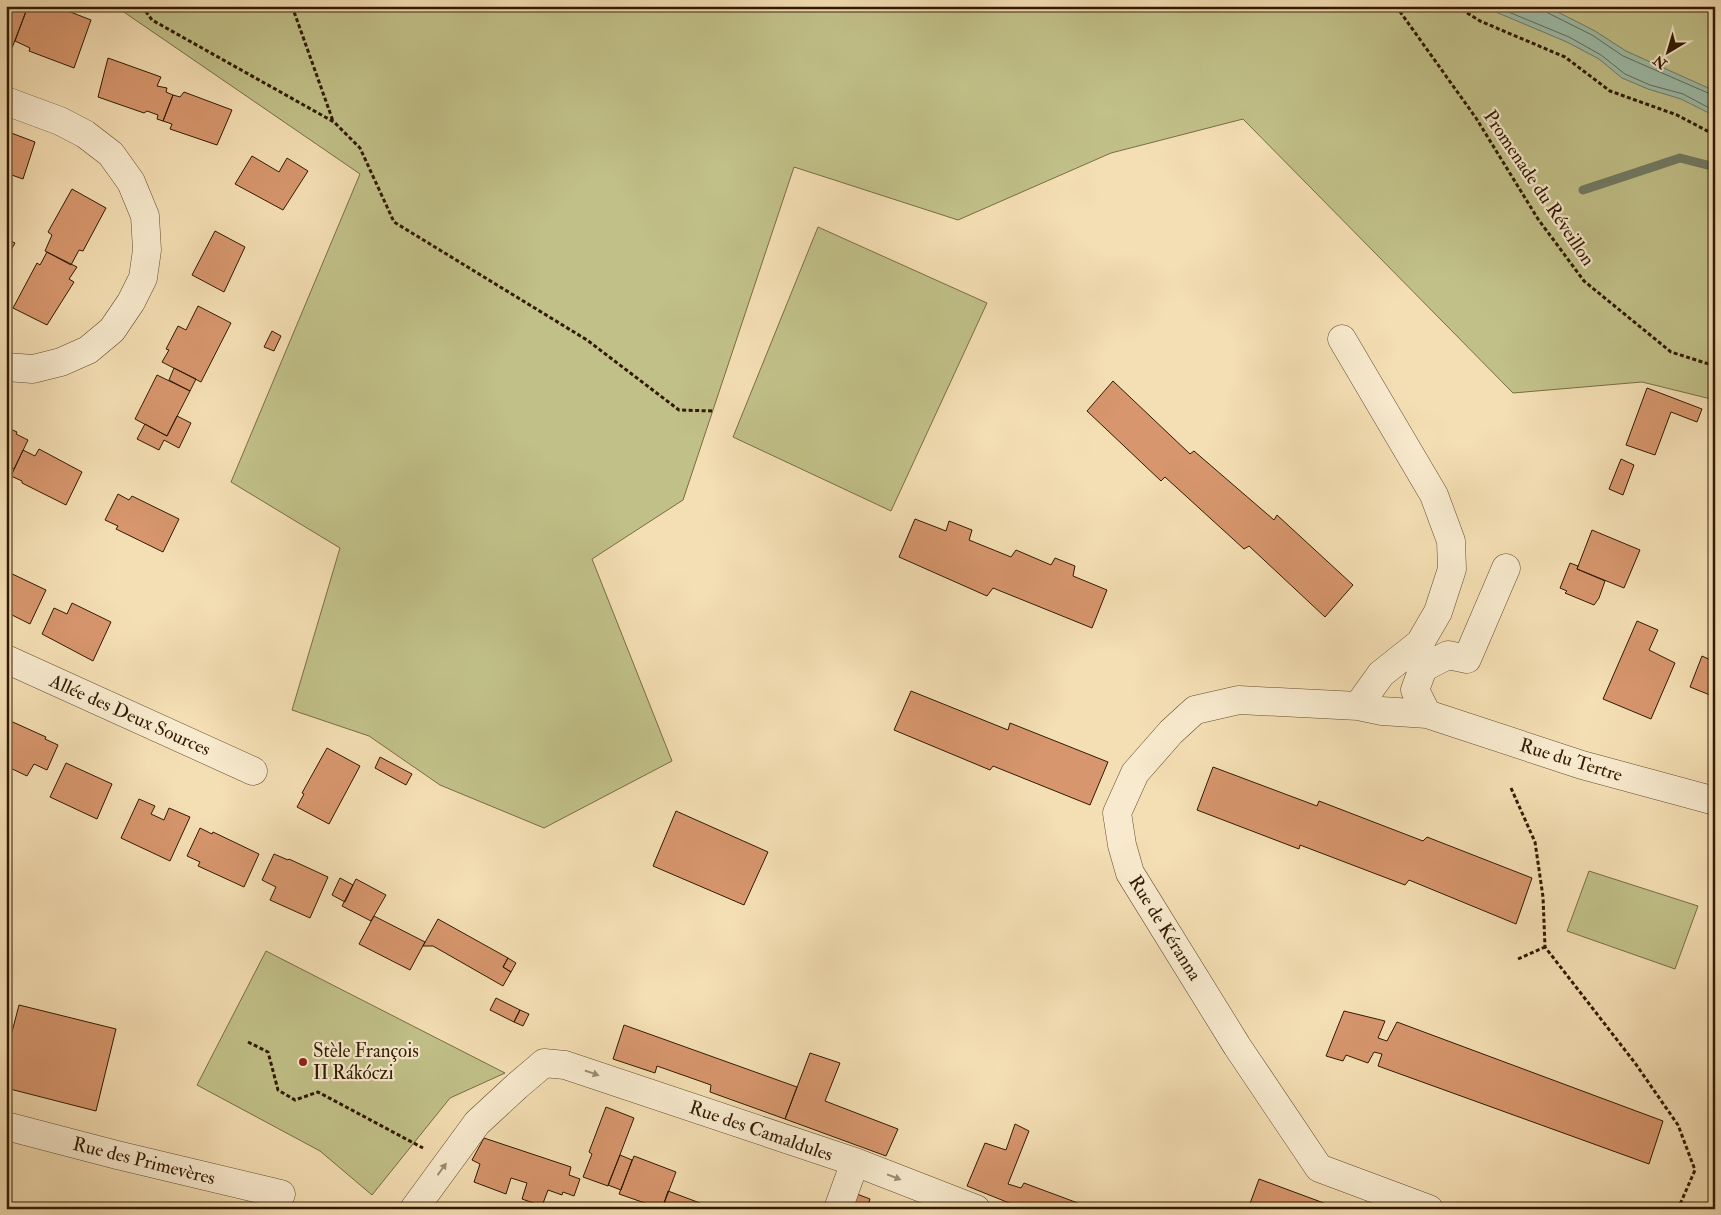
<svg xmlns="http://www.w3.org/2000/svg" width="1721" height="1215" viewBox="0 0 1721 1215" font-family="'IM FELL Double Pica',serif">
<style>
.green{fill:#c1c088;stroke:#796d44}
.water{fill:#9cbca9;stroke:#717b65}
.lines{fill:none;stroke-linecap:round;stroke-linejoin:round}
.shore{stroke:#666b54;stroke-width:1}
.stream{stroke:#717b65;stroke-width:9}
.building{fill:#d7966d;stroke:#311a00}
.minor-casing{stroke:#624b2d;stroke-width:29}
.path{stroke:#311a00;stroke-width:3;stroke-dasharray:4 2.5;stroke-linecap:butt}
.minor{stroke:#f8eace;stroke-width:28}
.oneway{fill:#9e8c71}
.poi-dot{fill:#8f2418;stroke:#f8eace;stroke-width:2}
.labels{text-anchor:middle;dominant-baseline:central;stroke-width:4.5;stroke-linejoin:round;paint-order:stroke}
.street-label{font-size:19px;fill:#311a00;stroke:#f8eace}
.poi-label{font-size:19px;fill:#311a00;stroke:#f8eace;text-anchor:start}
</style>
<rect width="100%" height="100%" fill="#f4deb3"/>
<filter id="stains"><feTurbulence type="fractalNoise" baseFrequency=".004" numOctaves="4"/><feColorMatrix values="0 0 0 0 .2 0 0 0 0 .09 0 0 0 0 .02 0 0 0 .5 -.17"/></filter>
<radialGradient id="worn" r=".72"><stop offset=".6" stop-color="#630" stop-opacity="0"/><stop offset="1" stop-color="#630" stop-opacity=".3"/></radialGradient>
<!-- green -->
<path class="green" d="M115,6h1600v394l-73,-18 -129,11 -270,-274 -132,34 -153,67 -164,-53 -111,333 -91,59 80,202 -128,67 -104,-43 -71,-49 -77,-26 48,-162 -109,-66 129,-308z
M818,227l169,76 -96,208 -158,-74z
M1589,871l109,35 -23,63 -108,-38z
M266,951l239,122 -55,25 -78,97 -52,-44 -123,-66z"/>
<!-- water -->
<path class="water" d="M1486,6h60l49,25 31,20 89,40v25l-34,-17 -33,-10 -26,-11 -23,-19 -32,-17 -76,-32z"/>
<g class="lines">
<!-- shore -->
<path class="shore" d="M1494,6l75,31 32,18 24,19 25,11 33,9 32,17
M1545,6l3,7 44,22 31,21 92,40"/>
<!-- stream -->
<path class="stream" d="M1583,190l97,-32 35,9"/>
</g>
<!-- building -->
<path class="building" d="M13,6h15l-16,42 -6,-2v-37l5,1z
M28,6h27l36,14 -17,48 -45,-17 1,-3 -15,-7z
M108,58l53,19 -4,9 10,2 -1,4 7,3 -10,26 -6,-2 1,-4 -11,-4 -3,2 -46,-16z
M184,92l48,18 -15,35 -47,-16 2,-5 -9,-3 10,-26 7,2z
M6,131l29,11 -12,37 -17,-6z
M252,156l27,16 8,-14 21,13 -25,39 -48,-26z
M72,189l34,19 -23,43 -4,-1 -8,15 -26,-14 7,-16 -4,-3z
M215,231l30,16 -21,45 -32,-17z
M9,240l6,3 -9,16v-15z
M47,252l30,15 -8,12 5,3 -27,43 -34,-17 24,-45 3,2z
M198,306l33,17 -30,59 -39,-20 7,-12 -3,-1 12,-23 8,4z
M272,331l9,5 -7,15 -10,-4z
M174,368l22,11 -6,12 -21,-11z
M157,375l33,16 -23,45 -32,-17z
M1113,381l77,73 4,-3 80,69 3,-5 76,70 -28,32 -76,-71 -5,3 -79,-72 -4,4 -74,-70z
M1647,388l55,21 -5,13 -26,-10 -16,43 -29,-10z
M177,416l14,7 -12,25 -15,-8 -5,10 -22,-11 8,-15 22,12z
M6,427l11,5 -1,2 12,6 -14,29 -8,-4z
M39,449l43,23 -16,33 -44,-22v-2l-11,-5 12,-26 12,6z
M1621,459l13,6 -11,30 -14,-6z
M118,494l11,6 3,-4 47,23 -16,33 -47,-23 2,-3 -13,-6z
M915,519l31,12 3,-10 23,9 -3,10 42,17 5,-7 35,15 4,-7 20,8 -2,10 34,14 -15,38 -99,-40 -6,8 -88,-39z
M1592,530l48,20 -16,38 -47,-19z
M1570,563l8,3 -1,3 28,12 -6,17 -5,7 -29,-12 2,-2 -7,-3z
M6,571l40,19 -16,34 -24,-12z
M72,603l39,19 -18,39 -51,-27 12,-26 13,6z
M1637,621l21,9 -9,20 26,13 -24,56 -48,-20z
M1702,656l13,6v35l-25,-10z
M911,691l97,39 2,-7 98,39 -18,43 -97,-39 -3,4 -96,-40z
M6,719l40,18 -1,2 13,6 -11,25 -13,-6 -7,12 -21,-10z
M327,748l33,18 -31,58 -32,-17 7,-13 -2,-1z
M380,757l32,17 -6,11 -31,-17z
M66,763l46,21 -15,35 -47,-22z
M1213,767l104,39 2,-5 104,40 4,-4 105,41 -16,46 -107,-44 -4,5 -105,-40 -1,4 -102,-39z
M139,799l16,7 -4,8 13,6 5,-12 21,9 -20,44 -49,-23z
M676,811l92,41 -24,53 -91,-39z
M200,828l12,6 1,-2 46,22 -15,33 -46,-21 2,-4 -13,-6z
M274,854l14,6 1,-1 39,18 -18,41 -40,-18 6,-13 -14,-7z
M340,878l13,7 -8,17 -13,-7z
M356,879l30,16 -15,26 -29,-15z
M374,916l51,26 -15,28 -51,-26z
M438,919l70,39 -5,9 8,5 -8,14 -70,-40h-10z
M508,958l8,5 -5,9 -8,-5z
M496,998l24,12 -6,12 -24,-12z
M19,1005l97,24 -20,82 -90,-23v-33z
M520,1010l9,4 -6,12 -9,-4z
M1344,1011l41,10 -7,17 9,3 10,-19 266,99 -14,43 -271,-98 4,-12 -8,-2 -6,11 -22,-8 -3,6 -17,-5z
M624,1025l173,62 -12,32 -75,-27 1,-7 -54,-19 -2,7 -42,-14z
M810,1053l30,10 -15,38 73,28 -12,27 -101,-37z
M606,1107l28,11 -26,68 -25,-9 9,-23 -3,-2z
M1015,1124l14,7 -21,53 13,4 3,-5 70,26h-70l-57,-23 18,-43 21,7z
M484,1138l87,29 -2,8 11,4 -6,17 -11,-4 -1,3 -14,-5 -6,16 -20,-7 5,-16 -16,-5 -5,16 -32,-12 6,-18 -8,-4z
M620,1155l12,5 -11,30 -13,-5z
M634,1156l42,16 -14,37 -43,-15z
M1259,1179l81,30h-92z
M668,1191l40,15 -1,3h-45z
M857,1194l13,5 -3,10h-15z"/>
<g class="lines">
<!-- minor casing -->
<g class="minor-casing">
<path id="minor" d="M6,101l54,20 25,13 26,20 20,28 14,34 2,34 -4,28 -12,24 -19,28 -24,20 -27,12 -28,7 -27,-2
M1342,339l92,156 17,46 1,28 -14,43 -18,31 -39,31 -23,32
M6,659l247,112
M1427,714l-12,-24 8,-22 25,-13 19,4 39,-91
M6,1126l111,29 164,39
M414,1209l63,-86 40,-37 27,-23 21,2 290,97 121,47
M838,1209l17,-47
M1429,1209l-110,-41 -82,-122 -107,-173 -8,-28 -5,-32 18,-40 36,-41 24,-22 44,-10 119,6 24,5 45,3 155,51 133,36"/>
</g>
<!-- path -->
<path class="path" d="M142,6l10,14 182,102 26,26 34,74 193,118 92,70 34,1
M292,6l41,115
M1396,6l80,112 62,101 46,62 87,71 44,14
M1456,6l24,15 85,36 45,34 67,24 38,20
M1511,788l24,54 8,55 2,50 90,116 43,62 17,45 -17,39
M1518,959l27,-12
M248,1042l20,10 10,38 17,10 23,-8 105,56"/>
<!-- minor -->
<use href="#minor" class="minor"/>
</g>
<!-- one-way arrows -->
<defs><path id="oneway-solid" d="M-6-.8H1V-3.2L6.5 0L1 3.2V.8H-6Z" transform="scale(1.25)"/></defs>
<g class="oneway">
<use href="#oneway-solid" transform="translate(592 1073) rotate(19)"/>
<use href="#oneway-solid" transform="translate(442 1169) rotate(-54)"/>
<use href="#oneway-solid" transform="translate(894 1177) rotate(21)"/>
</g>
<!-- markers -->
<circle class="poi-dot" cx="303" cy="1062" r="5"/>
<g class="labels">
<!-- street labels -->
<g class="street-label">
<text transform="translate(1539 188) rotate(56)">Promenade du Réveillon</text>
<text transform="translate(130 715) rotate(24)">Allée des Deux Sources</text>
<text transform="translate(1571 760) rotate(17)">Rue du Tertre</text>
<text transform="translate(1165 928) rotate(58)">Rue de Kéranna</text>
<text transform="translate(761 1131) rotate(19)">Rue des Camaldules</text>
<text transform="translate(144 1161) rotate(14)">Rue des Primevères</text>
</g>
<!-- poi labels -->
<g class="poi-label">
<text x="313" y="1051">Stèle François<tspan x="313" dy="22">II Rákóczi</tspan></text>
</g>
</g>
<!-- margin -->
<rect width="1721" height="1215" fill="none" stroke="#f4deb3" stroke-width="25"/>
<rect x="8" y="8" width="1706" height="1200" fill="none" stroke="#311a00" stroke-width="2.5"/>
<rect x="12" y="12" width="1696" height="1190" fill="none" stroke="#311a00"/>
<!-- north arrow -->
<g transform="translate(1668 52) rotate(218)" stroke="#f8eace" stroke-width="4" paint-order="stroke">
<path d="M0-4L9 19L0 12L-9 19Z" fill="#311a00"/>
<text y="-8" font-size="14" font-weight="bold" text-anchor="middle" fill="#311a00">N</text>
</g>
<rect width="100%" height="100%" filter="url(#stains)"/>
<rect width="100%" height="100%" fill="url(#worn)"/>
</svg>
